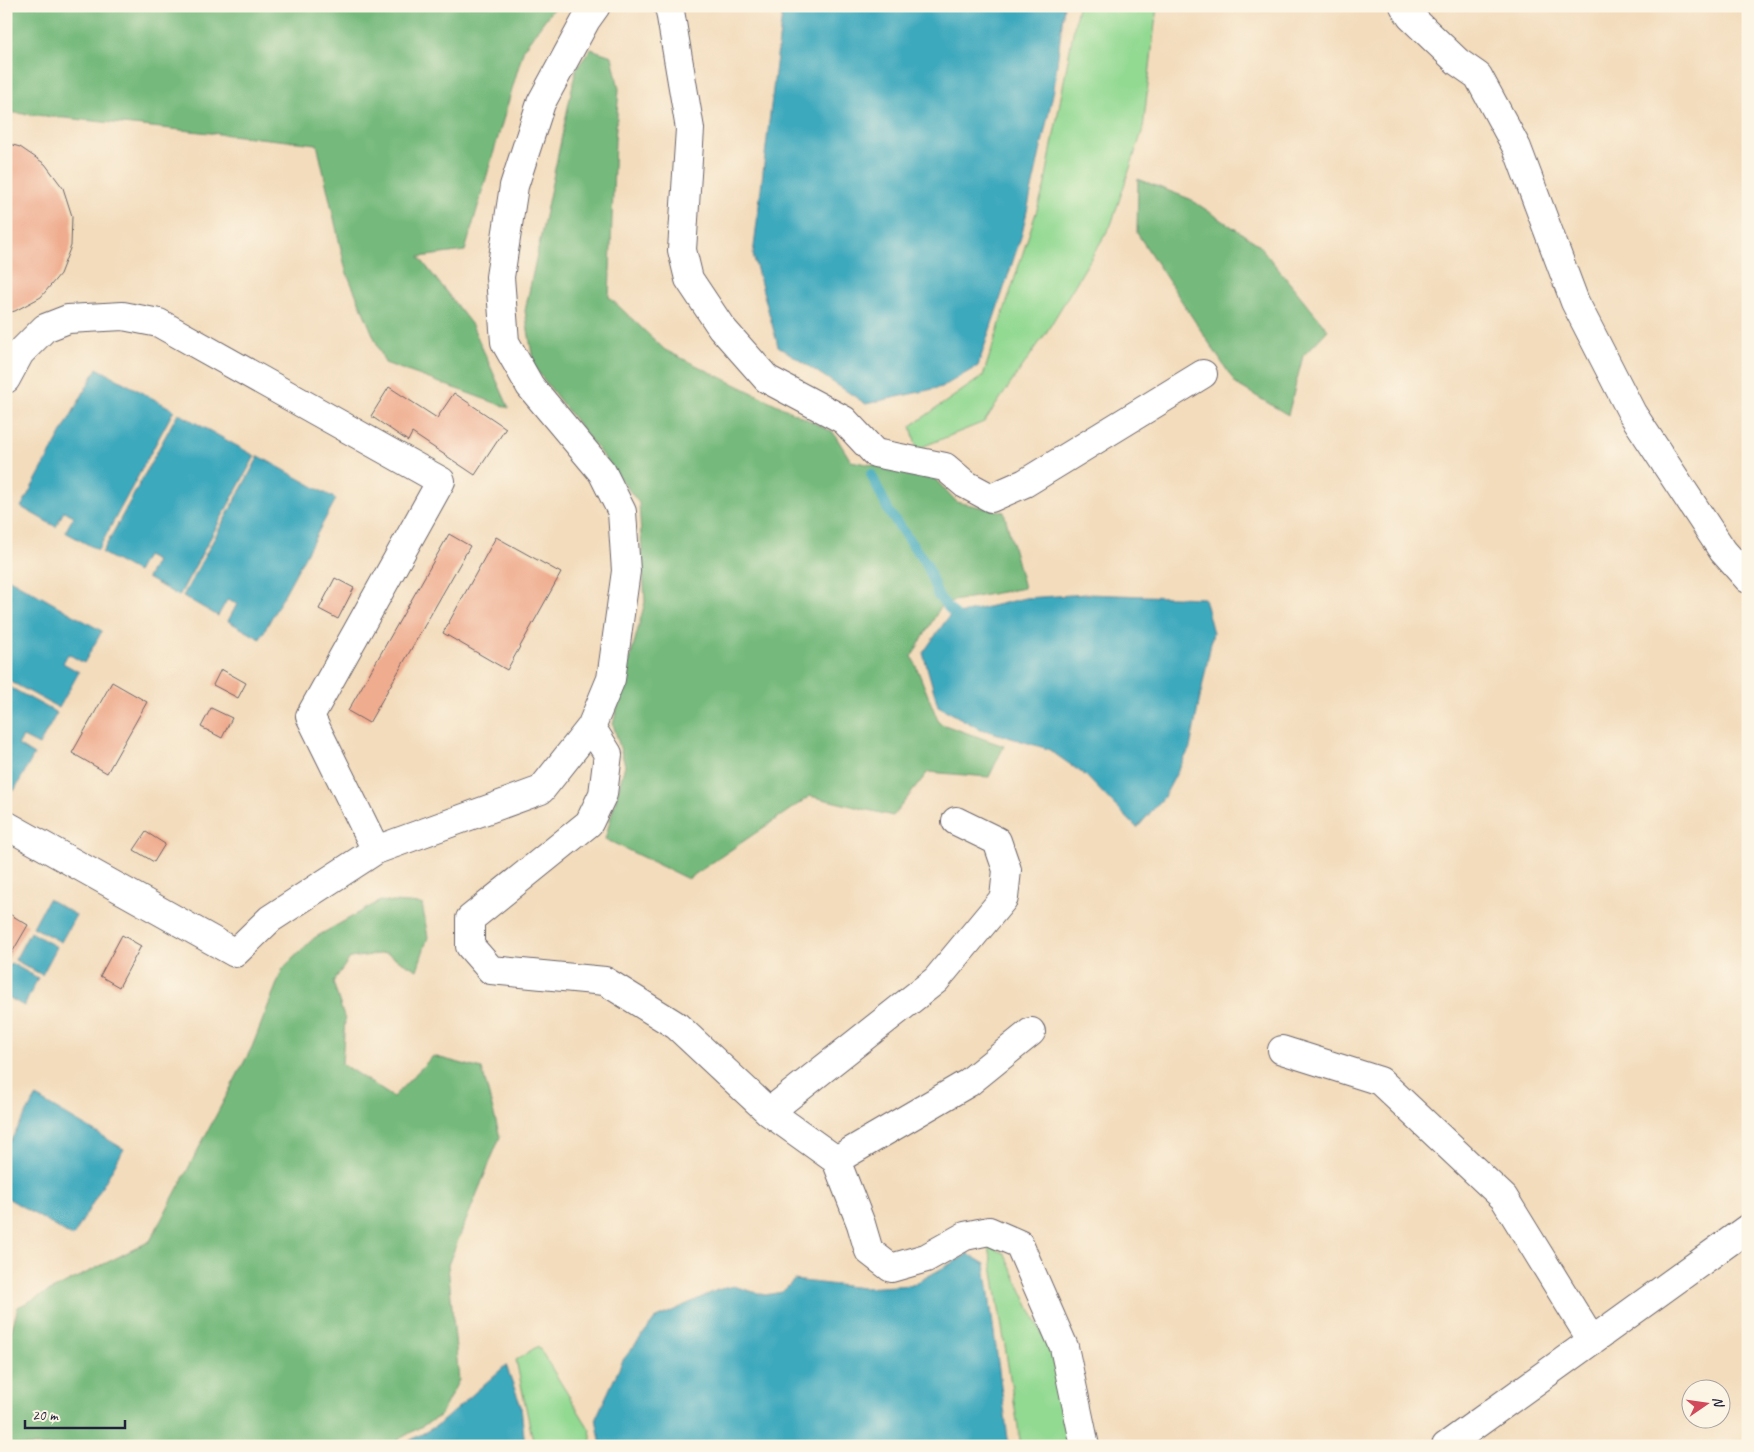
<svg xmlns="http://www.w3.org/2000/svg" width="1754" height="1452" viewBox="0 0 1754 1452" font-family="Caveat,sans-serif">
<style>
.green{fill:#92d992;stroke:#5a7e66}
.forest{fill:#75b97c;stroke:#4c6e5c}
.water{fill:#3da9bd;stroke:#30667c}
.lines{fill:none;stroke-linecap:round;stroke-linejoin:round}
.stream{stroke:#3da9bd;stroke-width:10}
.building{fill:#efac8e}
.minor-casing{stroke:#6b6368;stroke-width:30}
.minor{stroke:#fff;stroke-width:28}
</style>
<rect width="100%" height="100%" fill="#fcf5e5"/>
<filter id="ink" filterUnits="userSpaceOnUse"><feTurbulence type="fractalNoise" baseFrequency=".02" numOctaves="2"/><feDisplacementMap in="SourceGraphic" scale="10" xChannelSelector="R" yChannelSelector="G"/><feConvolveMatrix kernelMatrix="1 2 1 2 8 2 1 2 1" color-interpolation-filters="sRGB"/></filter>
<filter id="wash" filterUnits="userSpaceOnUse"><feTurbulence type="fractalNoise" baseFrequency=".0096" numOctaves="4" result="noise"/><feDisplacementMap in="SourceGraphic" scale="20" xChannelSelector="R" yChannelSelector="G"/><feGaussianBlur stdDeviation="1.12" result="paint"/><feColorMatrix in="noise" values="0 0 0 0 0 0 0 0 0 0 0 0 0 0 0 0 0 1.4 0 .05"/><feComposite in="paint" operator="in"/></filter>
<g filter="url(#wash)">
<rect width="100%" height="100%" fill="#f3dcbc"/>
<!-- green -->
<path class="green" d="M1078,6h79l-14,123 -32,96 -65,108 -62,89 -67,27 -6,-23 72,-50 61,-188z
M989,1247l15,6 48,102 21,91h-52z
M538,1346l52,84 3,16h-59l-18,-86z"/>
<!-- forest -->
<path class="forest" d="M6,6h549l-31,42 -59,203 -46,6 53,68 37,83 -124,-45 -39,-92 -29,-127 -311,-32z
M591,49l21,7 7,33 -4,52 -6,156 56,53 168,82 18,29 81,15 25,26 47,10 20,76 -81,15 -31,53 27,67 65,23 -15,31 -61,-5 -35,44 -83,-20 -122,83 -83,-40 20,-74 -12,-41 32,-122 -6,-99 -105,-136 -9,-56 51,-242z
M1138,179l52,20 68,45 70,86 -25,26 -15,59 -52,-31 -99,-151z
M380,901l42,3 6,33 -11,33 -31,-17 -36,5 -17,24 12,38 -3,44 51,33 40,-41 49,13 18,68 -52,128 11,115 -19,36 -53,30h-381v-96l12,-43 132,-66 102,-194 31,-79 31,-30z"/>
<!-- water -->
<path class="water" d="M783,6h281l-10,83 -32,145 -44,132 -36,21 -76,17 -88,-58 -25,-91z
M97,368l77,42 -76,140 -33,-18 9,-16 -10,-5 -8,16 -35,-20z
M178,413l77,43 -76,140 -32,-18 9,-17 -10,-5 -9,16 -35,-19z
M259,456l77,43 -76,140 -32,-18 9,-17 -10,-4 -9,16 -35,-20z
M6,577l96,54 -18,32 -16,-9 -5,9 16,9 -20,36 -53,-29z
M1087,594l117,4 9,35 -23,115 -26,49 -27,31 -52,-53 -37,-26 -70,-21 -40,-22 -15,-53 26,-37 76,-18z
M6,685l51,28 -18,32 -16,-8 -5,8 16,10 -20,36 -8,-5z
M48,899l28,16 -15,27 -28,-15z
M30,932l27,15 -15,28 -27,-15z
M11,963l27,15 -14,28 -18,-10v-24z
M36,1097l88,52 -51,88 -67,-40v-49z
M968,1254l17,10 24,182h-408l-5,-28 27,-58 32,-41 62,-29 16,-4 32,9 17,-3 12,-12 69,8 49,-3z
M506,1365l15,41 4,40h-125l38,-21z"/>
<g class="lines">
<!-- stream -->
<path class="stream" d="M871,474l18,38 38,53 11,31 26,29"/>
</g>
<g id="blocks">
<!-- building -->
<path class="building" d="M6,143l14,4 25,17 18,24 9,28 -1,30 -11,28 -19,23 -26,14 -9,2z
M389,387l48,31 17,-25 52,35 -31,47 -63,-42 -4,8 -37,-25z
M449,534l21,12 -101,177 -21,-12z
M496,537l65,36 -54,97 -64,-37z
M335,578l19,10 -16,31 -19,-10z
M221,669l25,14 -8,15 -25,-13z
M112,682l35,20 -40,71 -35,-20z
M211,708l21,10 -10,20 -21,-11z
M146,832l19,12 -11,18 -20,-12z
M6,912l22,13 -22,38z
M122,935l19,11 -22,41 -19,-11z"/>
</g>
</g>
<g filter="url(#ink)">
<use href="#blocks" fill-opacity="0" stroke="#6b6368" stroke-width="1"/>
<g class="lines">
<!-- minor casing -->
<g class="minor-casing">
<path id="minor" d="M668,6l2,5 20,118 -8,121 7,29 32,48 46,52 77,41 31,33 70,14 20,17 26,14 34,-15 178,-109
M1404,6l7,11 47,45 20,14 39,72 58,154 57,111 91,138 25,28
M6,379l14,-26 25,-25 23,-9 55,-3 36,7 282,158 -131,235 66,134
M591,727l17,27 -5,40 -14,29 -119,96v27l21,24 114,11 72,45 92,86 67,48 25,64 8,27 22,17 35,-10 39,-22 24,-5 30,13 45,103 21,99
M6,825l229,128 35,-34 106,-69 165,-60 50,-63 20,-48 15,-108 -4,-59 -20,-40 -72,-86 -25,-44 -5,-65 14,-91 27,-83 45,-83 10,-14
M1282,1050l98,31 124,117 88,143
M769,1112l167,-132 68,-82 3,-28 -10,-29 -41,-20
M836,1160l132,-77 63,-51
M1446,1446l302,-218"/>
</g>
<!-- minor -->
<use href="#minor" class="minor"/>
</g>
</g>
<!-- margin -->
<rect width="1754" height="1452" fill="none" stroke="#fcf5e5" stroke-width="25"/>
<!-- north arrow -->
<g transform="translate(1706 1404) rotate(77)"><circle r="24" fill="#fcf5e5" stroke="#a5a1a1"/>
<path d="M0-4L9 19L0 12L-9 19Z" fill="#d1495b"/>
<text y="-8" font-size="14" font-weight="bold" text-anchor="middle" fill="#22223b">N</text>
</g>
<!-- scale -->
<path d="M25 1420v8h100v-8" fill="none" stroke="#22223b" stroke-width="2.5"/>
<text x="32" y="1420" font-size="15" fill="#22223b" stroke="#fcf5e5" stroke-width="4" paint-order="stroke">20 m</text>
</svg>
